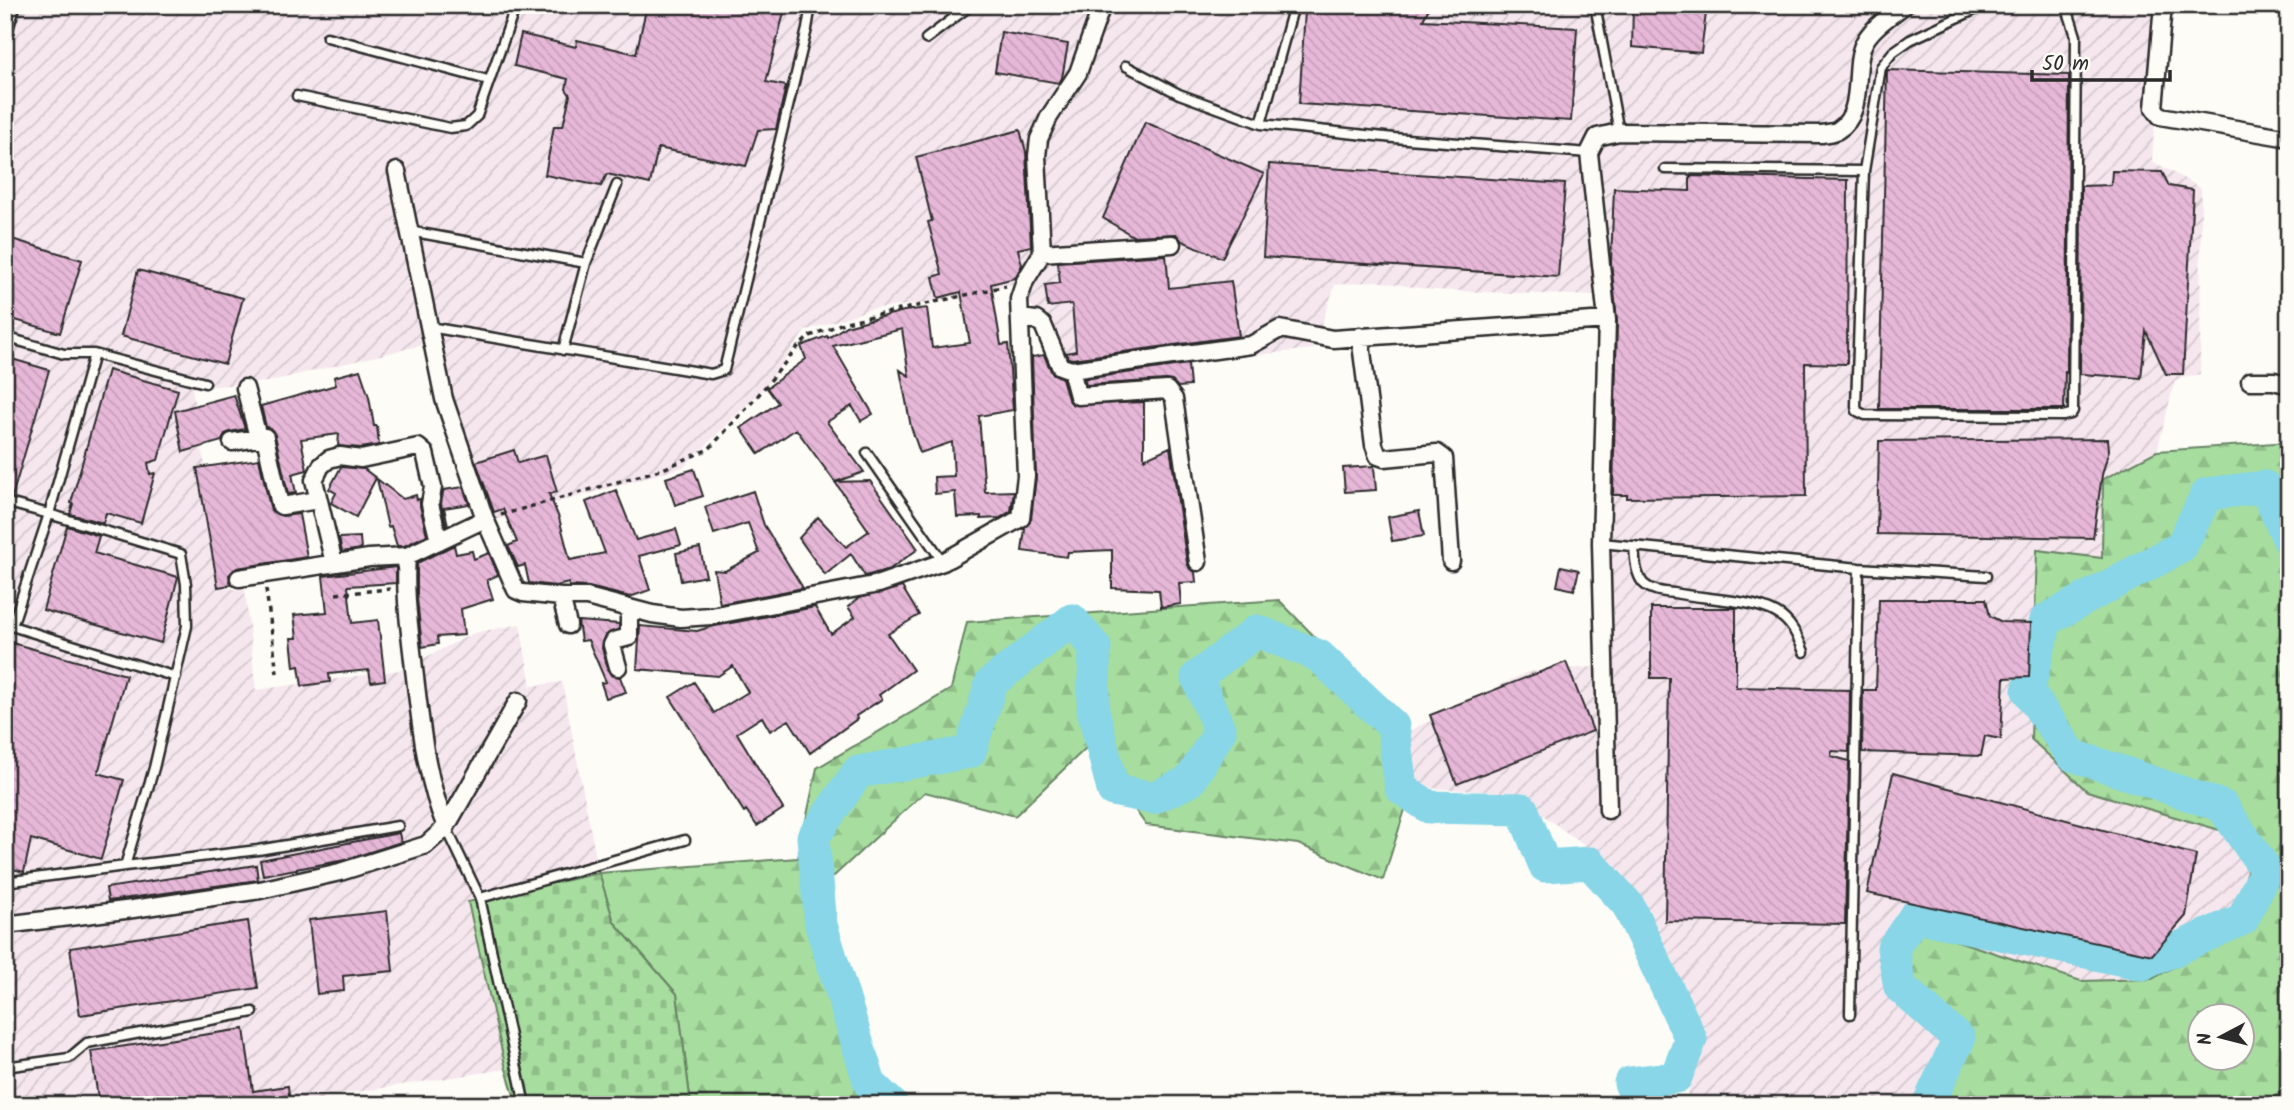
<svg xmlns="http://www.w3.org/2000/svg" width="2294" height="1110" viewBox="0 0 2294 1110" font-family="Kalam,sans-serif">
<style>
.industrial{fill:url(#industrial-furrows)}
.forest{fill:url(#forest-firs);stroke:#698465;stroke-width:2;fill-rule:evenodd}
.cemetery{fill:url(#cemetery-stones);stroke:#698465;stroke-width:2}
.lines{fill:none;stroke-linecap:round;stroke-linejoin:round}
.river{stroke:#88d6e7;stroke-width:33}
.building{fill:url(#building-back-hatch);stroke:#2b2b2b;stroke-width:2}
.lane-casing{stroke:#2b2b2b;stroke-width:13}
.street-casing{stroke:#2b2b2b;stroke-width:21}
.path{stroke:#2b2b2b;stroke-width:3.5;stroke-dasharray:5 5;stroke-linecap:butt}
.lane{stroke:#fdfcf7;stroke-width:8}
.street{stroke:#fdfcf7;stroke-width:16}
</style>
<defs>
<pattern id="industrial-furrows" width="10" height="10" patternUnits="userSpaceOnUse" patternTransform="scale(1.75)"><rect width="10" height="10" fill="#f6e7ee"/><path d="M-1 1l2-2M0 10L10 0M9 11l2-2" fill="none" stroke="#d3c6cc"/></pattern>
<pattern id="forest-firs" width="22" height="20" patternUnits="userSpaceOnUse" patternTransform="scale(1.75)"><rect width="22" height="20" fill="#a7dd9f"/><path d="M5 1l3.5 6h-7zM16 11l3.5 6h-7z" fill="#90be89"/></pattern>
<pattern id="cemetery-stones" width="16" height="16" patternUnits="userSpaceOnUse" patternTransform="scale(1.75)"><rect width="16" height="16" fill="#a7dd9f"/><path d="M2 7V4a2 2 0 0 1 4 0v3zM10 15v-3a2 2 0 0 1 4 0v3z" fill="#90be89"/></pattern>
<pattern id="building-back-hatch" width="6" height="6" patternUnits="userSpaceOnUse" patternTransform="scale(1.75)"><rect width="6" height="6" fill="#e7b7d8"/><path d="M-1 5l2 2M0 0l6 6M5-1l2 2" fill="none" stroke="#c69eba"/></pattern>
</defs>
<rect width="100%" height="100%" fill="#fdfcf7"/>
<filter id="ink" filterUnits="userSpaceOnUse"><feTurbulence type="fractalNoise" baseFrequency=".0143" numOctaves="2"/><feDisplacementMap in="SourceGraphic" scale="14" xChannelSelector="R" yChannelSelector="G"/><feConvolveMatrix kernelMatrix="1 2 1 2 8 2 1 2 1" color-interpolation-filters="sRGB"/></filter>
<g filter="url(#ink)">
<!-- industrial -->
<path class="industrial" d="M5,5h2161l-7,48 -7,108 49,27 -1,186 -25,6 -18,71 -54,28v79l-66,-7 51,240 162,48 -9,91 -89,49 -71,2 -179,-58 -23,36 59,71 12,61 -8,14h-256l12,-72 -79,-162 -106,-78 -101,-6 -5,-55 120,-60 67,-5v-124l9,-142 -6,-105 -165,-6 -56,-9 -41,4 -22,64 -237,25 -59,-91 -90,20 -56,6 -66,22 -41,57 -80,79 -199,56 -54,-180 -164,39 -75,6 33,200 20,2 11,100 144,-20 74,-37 46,-9 11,62 31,-4 37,191 -131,29 38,167 -183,28 1,8h-319z"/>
<!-- forest -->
<path class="forest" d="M2289,442v661l-347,2 8,-14 -12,-61 -59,-71 23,-36 179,58 71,-2 89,-49 9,-91 -163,-48 -56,-52 6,-189 65,8 1,-79 54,-28zM2200,1016h42v42h-42z
M1279,600l128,132 5,55 -29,93 -85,-36 -152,-19 -57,-80 -74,71 -90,-24 -104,96 66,217h-196l-14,-111 -63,-72 -15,-49 199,-15 19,-90 134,-79 16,-67z"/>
<!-- cemetery -->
<path class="cemetery" d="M599,873l15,49 63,72 14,111h-174l-11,-36 -38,-167z"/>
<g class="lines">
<!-- river -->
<path class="river" d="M892,1105l-22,-21 -49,-159 -8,-88 45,-65 112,-20 21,-69 81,-63 23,27 -2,63 20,80 40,8 37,-17 30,-50 -23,-54 60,-46 62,25 74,70 8,62 28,19 93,2 23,57 45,-3 38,42 63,134 -15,38 -46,6 10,22
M1928,1105l31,-66 -59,-52 -7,-39 22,-32 228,48 100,-45 23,-49 -44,-64 -150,-51 -44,-64 18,-71 135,-73 26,-53 58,-7 24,53"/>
</g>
<!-- building -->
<path class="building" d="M647,5h139l-20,77 20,4 -10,43 -18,1 -12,36 -88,-18 -8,36 -43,-10 -6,12 -56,-11 9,-49h9l7,-31 -4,-6 2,-10 -54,-13 7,-32 55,13 1,-7 59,14z
M1334,5h76l19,3 -6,12 154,8 -6,93 -272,-17 6,-93 29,-1z
M1633,5h74l-6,48 -69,-6z
M1001,32l67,12 -6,34 -3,5 -64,-11z
M1887,70l182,5 -2,298 -2,-1 -1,37h-185z
M1145,122l119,52 -42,84 -40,-17 -6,-7 -43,2 -30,-18z
M1020,130l6,22 5,94 -13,3 4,16 -7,13 -24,6 10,61 7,-1 5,66 -34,6 6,76 29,-1 -3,20 -11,7 -19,1v-3l-24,1 -2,-25 -20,2 -1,-17 20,-1 -2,-34 -32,11 -9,-26 -11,-57 9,6 -7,-47 -69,17 40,68 -12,7 -9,-15 -25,16 37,50 -29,10 -39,-53 -37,25 -18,-26 37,-25 -11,-15 39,-29 -5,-13 26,-10 1,2 18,-12 58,-15 23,-3 5,40 38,-5 -9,-51 -23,6 -5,-21 9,-3 -14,-52 4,-1 -16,-64z
M1269,164l296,20 -7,93 -295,-20z
M2112,171l50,1 7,14 24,4 -10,184h-17l-20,-43 -5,47 -61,-4 1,-188 30,-1z
M1690,176l158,4 -1,184 -42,-1 1,133 -179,2v-3h-14l4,-175 -6,-58 3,-74 76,3z
M5,237l77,23 -22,73 -55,-16z
M1166,255l3,33 62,-7 8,55 -167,23 -4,-1 -2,-5 10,-2 -4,-47 -24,3 -3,-22 15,-2 -2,-21z
M138,270l105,28 -18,66 -104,-28z
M1044,355l8,18 10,5 6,21 5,6 71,-3v57l26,-12 17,116 3,6 5,3 1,10 -17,1 2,21 -20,3 -2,-17 -47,-2v-38l-44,2 -1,5 -45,-6 3,-22h-2l8,-10 5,-42 -4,-120z
M5,357l44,13 -37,127 -7,-1z
M1188,364l2,22 -12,1 -6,-6 -6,-1 -80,5 -2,-6z
M108,370l70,20 -20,70 -10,3 2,11 5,-1 -14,50 -35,-10 -3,10 -33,-9 3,-10 -2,-1z
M360,370l9,27 5,29h3l2,19 -18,3 -23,-2 1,-12 -38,5 6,31 -15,4 4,19 -8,1 -13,-59 -3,-5 -6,-3 -5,-21 75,-21 -2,-8z
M234,395l11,34 -15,3 -5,2 -3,7 -39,11 -8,-41z
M2108,439l1,11 -7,25 -9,63 -216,-4 2,-93z
M514,450l4,13 28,-8 11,37 -8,2 10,24 11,42 35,-7 -19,-51 30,-12 20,50 40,-11 5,16 -42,11 11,34 -20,7 -41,-10 -20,-1v-3l-13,3 -27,-3 -4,-18 -7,2 -10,-21 9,-4 -14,-33 -9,3 -18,-50z
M259,459l12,52 12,5 16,-2 8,43 -70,11 -8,7 2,10 -13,2 -21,-119z
M1374,466l2,24 -31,2 -2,-24z
M341,467l23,2 12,9 -20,39 -25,-14 5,-10 -7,-4z
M694,469l9,27 -28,9 -9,-27z
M377,479l26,20 13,-4 1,5 3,-1v7l7,29 -23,11h-7l-6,-20 -3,1z
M870,481l48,68 -28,20 -25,7 -14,-22 -26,21 -26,-37 19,-21 28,30 23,-16 -34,-49z
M463,487l6,17 -25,4 4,17 -2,1 -5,-22 2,-12 1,-2z
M753,491l11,34 39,63 -83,16 -6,-34 11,1 34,-18 -11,-30 -34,11 -9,-27z
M1419,511l5,25 -32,5 -4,-24z
M67,526l32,10 -5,17 84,24 -17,66 -118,-33z
M360,537l1,12 -19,3 -3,-14z
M454,545l2,9 16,-3 2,8 15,-6 9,22 -11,5 6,19 -32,10 3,26 -27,2 1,7 -16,3 -5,-49v-35z
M700,548l6,28 -25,5 -5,-28z
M1561,566l18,4 -5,20 -17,-4z
M396,567v16l-48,3 4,37 26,-3 7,60 -14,2 -2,-12 -40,4 1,8 -28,4 -3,-20 -5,1 -3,-29h6l-3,-23 33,-3 -4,-36z
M902,587l17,28 -31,19 25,36 -34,25 3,4 -26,17 1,3 -47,34 -21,-33 -19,11 -8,-14 -25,16 46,76 -26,17 -11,-16 -2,2 -74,-115 24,-15 20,31 34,-21 -15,-26 -15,10 -81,-7 3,-43 57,5 13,-4 105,-20 16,27 24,-17 -7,-10 11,-9z
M1879,599h107l4,17 12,6 29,1 -2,54 -25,1 -3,61 -16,-3 -4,20 -119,-4 1,-62h13z
M1651,608h85v79l114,3 -1,62 -17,-1 -1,5 18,5 -4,163 -180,-3 4,-243h-18z
M578,621l41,3v5l-14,7 -3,12 6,22 3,5 9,2 6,15 -20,6 -5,-15 5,-1 -18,-42 -7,1z
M5,641l121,34 -28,98 26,7 -23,79 -70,-20 -7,33 -19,-5z
M1566,662l27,69 -136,53 -27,-69z
M1893,773l303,82 -10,61 -34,39 -285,-62z
M399,833l2,9 -56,18 -82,15 -3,-15z
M256,865l2,15 -150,21 -2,-13z
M387,911l6,60 -50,5 1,15 -27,3 -8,-74z
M248,921l10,67 -178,27 -10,-67z
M244,1029l9,62 35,-5 2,19h-191l-8,-54z"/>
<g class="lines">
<!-- lane casing -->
<g class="lane-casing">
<path id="lane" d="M1595,5l24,127
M1985,5l-75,35 -17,12 -12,15 -17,104 -8,235 1,5 8,4 198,1 8,-2 2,-3 3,-375 -10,-31
M327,37l161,43
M5,38l11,-33
M926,39l45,-34
M1126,66l53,28 82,30 133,14 195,15
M297,96l153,32 16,-2 11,-10 39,-111
M1261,124l33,-119
M1665,169l199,2
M409,231l177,32
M429,327l282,47 13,-4 83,-341 4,-24
M5,337l59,17h30l111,29
M563,350l23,-87 31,-78
M867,453l76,109
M5,502l44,12 45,-160
M1601,543l258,25 127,8
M1634,546c1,12 1,27 9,37 8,8 20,9 31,10 29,6 77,6 102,20 15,8 22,24 28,39
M5,624l171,53
M446,827l34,71 205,-58
M125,866l133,-16 140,-24
M5,882l120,-16 29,-98 33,-142 -1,-42 -5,-30 -132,-40 -37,112
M480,898l45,207
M1850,1014l9,-446
M5,1067l64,-9 18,-15 166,-31"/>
</g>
<!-- street casing -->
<g class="street-casing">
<path id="street" d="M2163,5l-9,103 6,8 129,22
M397,171l47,228 41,120 31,71 7,3 38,4h26l65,17 29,4 30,-2 168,-32 64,-22 78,-44 5,-42 -7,-177 6,-18 17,-28 -5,-97 2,-17 10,-22 29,-44 24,-68
M1042,253l130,-9
M1020,318l16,2 7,5 17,41 11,4 180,-25 29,-16 53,10 274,-19
M1360,336l14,109 4,11 6,2 53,-5 7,5 7,103
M1071,370l7,26 89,-6 7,9 24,163
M2250,381h24l15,4
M245,388l13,49
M232,442l33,-5 15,68 2,1 30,-5 7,1
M334,563l-20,-83 7,-14 8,-7 11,-3 21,3 57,-12 7,6 8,34 -3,17 9,37
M239,578l130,-20 38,-2
M561,597l7,28
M618,667l-6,-22 2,-4 15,-4v-28
M1608,810l-7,-267 6,-223 -18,-167 8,-16 22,-5 203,2c4,-1 12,-1 16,-4 28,-17 14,-62 26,-87 8,-16 27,-27 40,-38
M446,827c-21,-51 -25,-103 -32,-158 -4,-38 -10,-74 -7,-113l78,-37
M5,925l128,-16 127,-19 80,-18 86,-27 20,-18 72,-126"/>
</g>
<!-- path -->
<path class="path" d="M501,515l162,-46 46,-20 46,-50 43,-52 12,-11 36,-14 160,-36
M266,589l11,84
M336,594l54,-5"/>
<!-- lane -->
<use href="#lane" class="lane"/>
<!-- street -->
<use href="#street" class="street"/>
</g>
</g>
<!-- margin -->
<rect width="2294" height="1110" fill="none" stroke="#fdfcf7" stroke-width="28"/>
<rect x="14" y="14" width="2266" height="1082" fill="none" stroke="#2b2b2b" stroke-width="2.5" filter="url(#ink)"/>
<!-- north arrow -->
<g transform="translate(2221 1037) rotate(263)"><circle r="33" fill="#fdfcf7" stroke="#a9a8a5" stroke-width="2"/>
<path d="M0-5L12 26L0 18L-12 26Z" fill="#2b2b2b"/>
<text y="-10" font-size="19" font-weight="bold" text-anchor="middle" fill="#2b2b2b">N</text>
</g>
<!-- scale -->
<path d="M2032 70v10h138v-10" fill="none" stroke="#2b2b2b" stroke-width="3.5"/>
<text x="2042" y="70" font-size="21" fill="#2b2b2b" stroke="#fdfcf7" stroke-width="5" paint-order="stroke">50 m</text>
</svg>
